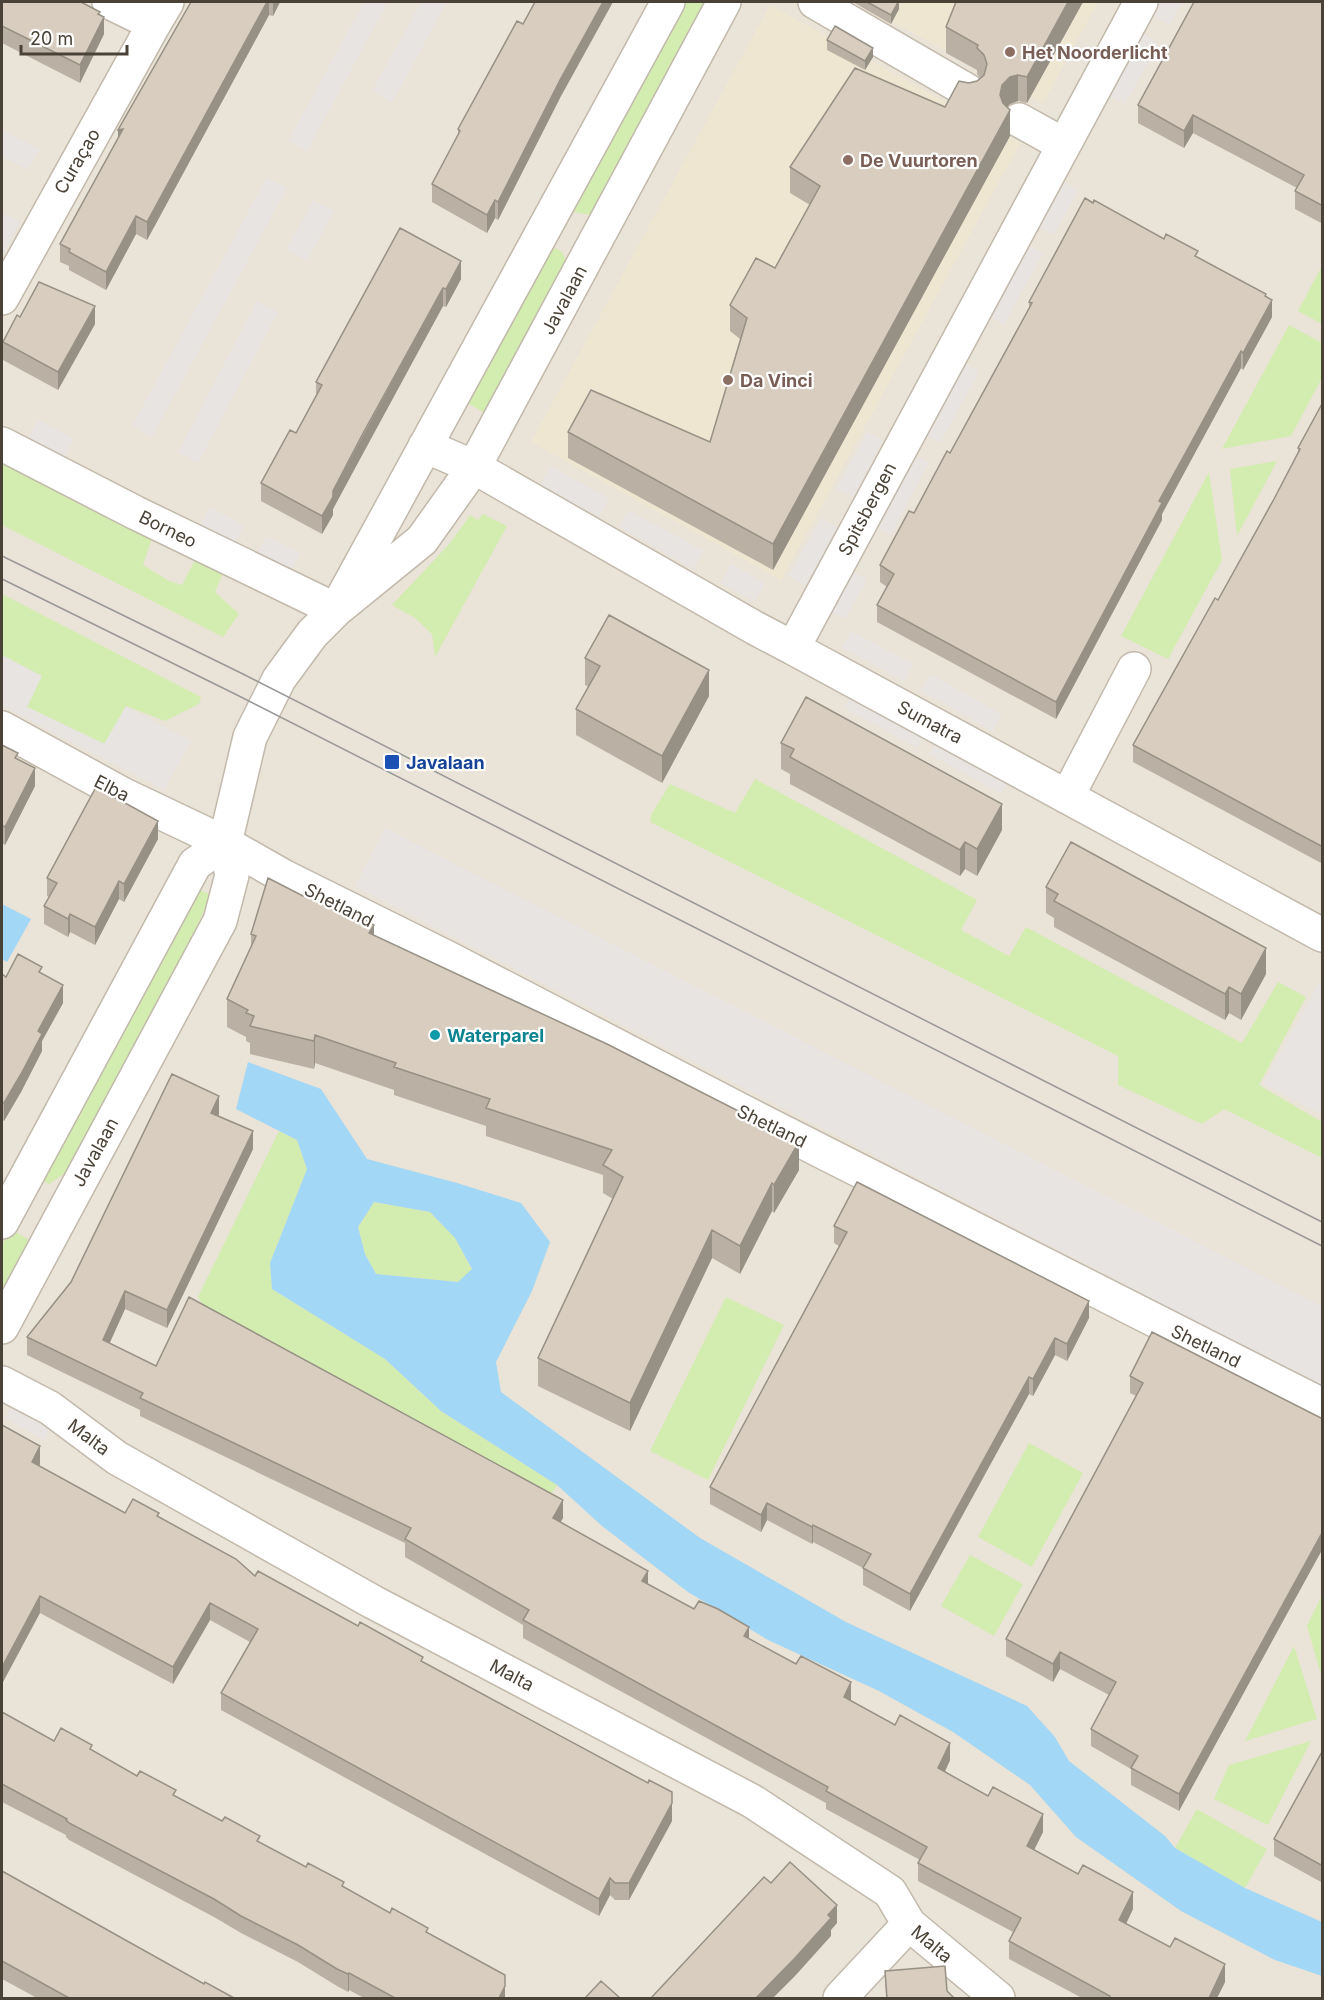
<svg xmlns="http://www.w3.org/2000/svg" width="1324" height="2000" viewBox="0 0 1324 2000" font-family="Inter,sans-serif">
<style>
.residential{fill:#eae3d7}
.education{fill:#efe6d2}
.green{fill:#d3ecb0}
.parking{fill:#e7e4e1}
.water{fill:#a2d7f5;fill-rule:evenodd}
.lines{fill:none;stroke-linecap:round;stroke-linejoin:round}
.minor-casing{stroke:#c2b9ab;stroke-width:36}
.minor{stroke:#fff;stroke-width:33}
.tram{stroke:#989898;stroke-width:1.5}
.wall{fill:#bab0a3}
.shaded-wall{fill:#979085}
.building{fill:#d8cdbe;stroke:#979085;stroke-width:1.5}
.education-dot{fill:#8d6e63;stroke:#fff;stroke-width:2}
.transit-dot{fill:#1a4fb4;stroke:#fff;stroke-width:2}
.culture-dot{fill:#0f9aa8;stroke:#fff;stroke-width:2}
.labels{text-anchor:middle;dominant-baseline:central;stroke-width:4.5;stroke-linejoin:round;paint-order:stroke}
.education-label{font-size:18px;font-weight:bold;fill:#785e54;stroke:#fff;text-anchor:start}
.street-label{font-size:18px;fill:#4a4237;stroke:#fff}
.transit-label{font-size:18px;font-weight:bold;fill:#164399;stroke:#fff;text-anchor:start}
.culture-label{font-size:18px;font-weight:bold;fill:#0d838f;stroke:#fff;text-anchor:start}
</style>
<rect width="100%" height="100%" fill="#f5f1e9"/>
<!-- residential -->
<path class="residential" d="M2,2h1320v1996h-1320z"/>
<!-- education -->
<path class="education" d="M856,2h242l-55,101z
M770,5l250,138 -239,437 -250,-138z"/>
<!-- green -->
<path class="green" d="M678,2h33l-114,208 -7,5 -16,-3 -3,-7z
M549,248c12,0 17,6 17,18l-81,147 -23,-13z
M1322,266v58l-24,-13z
M1289,325l33,18v35l-31,58 -69,13z
M1277,461l-40,75 -7,-67z
M2,462l150,76 -9,27 26,16 13,4 13,-25 28,13 -8,19 24,22 -16,23 -221,-112z
M1209,472l13,88 -54,99 -47,-23z
M483,514l24,12 -72,131 -3,-23 -17,-16 -23,-13 59,-63 19,-27 8,5z
M2,594l199,103 -2,7 -34,17 -39,-15 -21,38 -78,-37 -25,-52z
M755,779l222,121 -16,30 48,26 17,-29 216,116 36,-61 28,15 -47,88 63,37v36l-98,-49 -22,15 -84,-39v-29l-468,-234 1,-7 19,-31 65,29z
M195,888l16,7 -39,87 -101,187 -22,15 -8,-4z
M279,1131l18,9 10,29 -37,94 2,26 113,70 56,52 116,74 -7,11 -345,-187 -7,-12z
M374,1202l56,10 25,26 17,32 -14,12 -82,-8 -11,-20 -7,-27z
M14,1231l15,9 1,8 -28,51v-54l6,-12z
M726,1297l58,28 -76,155 -58,-29z
M1029,1443l54,30 -51,94 -54,-30z
M970,1555l53,29 -29,52 -53,-30z
M1322,1595v83l-15,-52z
M1294,1646l23,73 -72,22z
M1311,1741l-43,84 -54,-26 15,-34z
M1197,1809l70,40 -22,39 -70,-40z"/>
<!-- parking -->
<path class="parking" d="M364,2h24l-81,149 -19,-10z
M421,2h26l-55,101 -20,-12z
M1160,2h22l-13,23 -17,-10z
M1142,33l17,10 -34,61 -18,-9z
M2,130l37,19 -11,21 -26,-13z
M267,177l20,11 -135,249 -20,-11z
M1061,180l17,10 -24,45 -18,-10z
M313,200l21,11 -27,50 -21,-11z
M2,212l18,10 -18,36z
M1026,244l17,9 -39,72 -16,-10z
M257,301l21,11 -80,151 -20,-11z
M962,362l17,10 -39,71 -17,-9z
M38,419l36,20 -10,19 -36,-19z
M867,432l16,8 -30,57 -17,-8z
M912,454l17,9 -38,72 -17,-9z
M550,466l59,32 -10,19 -59,-32z
M210,507l34,18 -9,18 -34,-18z
M629,510l75,41 -11,18 -74,-42z
M821,518l17,9 -33,59 -17,-10z
M266,536l34,17 -9,18 -34,-17z
M731,564l34,19 -10,19 -35,-19z
M850,570l17,10 -22,39 -17,-9z
M851,631l62,33 -9,17 -62,-33z
M2,655l40,21 -15,31 77,37 22,-38 65,35 -27,49 -162,-84z
M930,674l72,40 -9,17 -72,-40z
M853,691l73,40 -9,17 -73,-40z
M938,737l72,40 -9,17 -72,-40z
M385,828l937,478v81l-967,-501z
M1320,981l2,1v133l-59,-31z
M15,1399l40,21 -11,20 -39,-22z"/>
<!-- water -->
<path class="water" d="M2,904l29,15 -24,43 -5,-3z
M248,1062l73,27 46,70 90,24 64,20 29,39 -18,49 -36,71 5,30 199,146 146,84 181,84 28,31 14,24 96,75 10,12 70,40 77,34v54l-47,-16 -94,-49 -105,-74 -46,-52 -77,-53 -74,-41 -111,-51 -80,-48 -86,-66 -45,-41 -116,-74 -56,-52 -113,-70 -2,-26 37,-94 -10,-29 -61,-31zM374,1202l56,10 25,26 17,31 -14,13 -82,-8 -11,-20 -7,-27z"/>
<g class="lines">
<!-- minor casing -->
<g class="minor-casing">
<path id="minor" d="M109,2l45,22 13,-22
M815,2l153,89
M1019,120l45,25
M2,298l152,-274
M2,444l134,69 200,97
M425,446l49,21 281,161 38,20 348,-646
M344,595l324,-593
M793,648l529,287
M2,728l122,67 101,48 58,33 167,83 290,151 582,295
M1067,797l67,-128
M2,1222l193,-358 30,-21
M2,1327l218,-406 12,-46 -7,-32 25,-106 29,-58 33,-45 24,-24 86,-70 52,-73 250,-465
M2,1383l48,25 67,50 256,144 379,199 138,91 19,32 89,74
M840,1998l69,-74"/>
</g>
<!-- minor -->
<use href="#minor" class="minor"/>
<!-- tram -->
<path class="tram" d="M2,556l241,118 1079,548
M2,579l231,114 1089,553"/>
</g>
<!-- wall -->
<path class="wall" d="M2,2l98,13 4,19 -24,49 -78,-40z
M191,2h89l-7,14 -4,-1 -122,225 -11,-6 -30,56 -37,-20v-4l-9,-4v-18l58,-105z
M853,2h46v7l-8,15z
M956,2h127l-56,101 -9,-2 -8,3 -3,3 3,29 -237,434 -205,-112v-26l142,10 30,-103 -10,-8v-26l45,-37 35,-63 -20,-12v-26l155,-60 24,-24 8,-2 3,-3 -3,-4v-4l-31,-17v-26z
M1323,2v222l-28,-15v-18l2,-3 -104,-55 -9,15 -46,-25v-18z
M827,40l46,17 -8,13 -38,-20z
M560,98l-62,122 -3,-2 -8,15 -55,-31v-18l26,-48v-7z
M400,228l61,51 -15,28 -3,-1 -82,150 -28,53v6l-11,19 -61,-33v-18l35,-50 20,-38v-13z
M1198,257l68,40 6,20 -29,53 -2,-2 -55,101 -24,45v6l-106,199 -179,-97v-17l10,-18 -7,-5v-17l34,-52 36,-60 79,-145v-6z
M95,324l-37,66 -55,-30v-18z
M1323,402v462l-190,-102v-17l85,-145 56,-101 24,-46v-5z
M585,658l124,38 -47,87 -86,-48v-26l13,-22 -4,-2z
M781,743l221,87 -25,46 -12,-7 -5,7 -170,-92v-10l-9,-5z
M2,745l16,14 17,27 -30,59 -3,-2z
M158,839l-34,63 -5,-3 -24,46 -25,-13 -2,5 -24,-13v-18l5,-9 -2,-1v-18z
M1046,887l220,87 -25,46 -12,-7 -4,7 -171,-93v-9l-8,-5z
M251,934l123,1 425,235 -25,43 -2,-2 -32,63 -28,-16 -82,173 -92,-45v-28l75,-159 -10,-6v-18l-117,-39v-10l-92,-31v-5l-79,-27 -1,6 -64,-15v-11l-4,-2v-4l-19,-10v-28l24,-52z
M2,974l4,3 36,-3 21,29 -21,38v10l-21,41 -17,29 -2,-2z
M219,1114l-1,2 35,33 -86,179 -42,-19 -16,34 47,23 407,152 -3,4 88,62 101,55 201,121 -5,12 98,60 -9,18 99,59 -7,15 99,58 -8,16h-135l-73,-39v-18l4,-9 -95,-51v-18l2,-3 -94,-51v-6l-303,-165v-13l-118,-68v-14l-265,-127v-6l-113,-55v-18z
M834,1226l255,92 -22,43 -12,-6 -22,41 -4,-2 -119,217 -47,-26v-17l-50,-26 -1,2 -45,-24 -6,12 -51,-28v-17l129,-241 -5,-3z
M1130,1376l193,43v129l-144,263 -48,-26v-16l-40,-23v-17l18,-34 -49,-26 -7,13 -47,-26v-17l130,-243 -6,-3z
M2,1425l38,39 -1,2 86,47 34,4 96,59 168,86 249,159 -43,79h-14l-5,-5 -11,21 -378,-206v-17l29,-51 -40,-22 -37,64 -133,-71z
M2,1712l52,29 38,10 336,183 77,64h-141l-15,-8 -1,2 -11,-6 -39,-24 -57,-29 -27,-16 -145,-77 -3,-3v-2l-64,-33z
M1323,1750v129l-2,3 -47,-26v-17z
M2,1871l202,113 30,14h-197l-35,-19z
M885,1971l62,20 7,7h-68z"/>
<!-- shaded-wall -->
<path class="shaded-wall" d="M267,2h2v13l-122,225v-18z
M273,2h7l-7,14z
M603,2h10l-53,96 -62,122v-18l62,-122z
M898,2h1v7l-8,15v-9z
M1068,2h15l-56,101v-26z
M100,12v12l4,-7v17l-24,49v-18z
M873,48v9l-8,13v-9z
M1018,75v26l-8,3 -8,7 -2,-16 2,-10 8,-8z
M1010,110v26l-237,434v-26z
M1193,115v18l-9,15v-17z
M123,129l-5,20v-19z
M495,200v18l-8,15v-18z
M136,216v18l-30,56v-18z
M461,261v18l-15,28v-18z
M443,288v18l-110,203v6l-11,19v-18l11,-25z
M1272,300v17l-29,53v-17z
M95,306v18l-37,66v-18z
M1241,351v17l-79,146v6l-106,199v-17l103,-201z
M709,670v26l-47,87v-27z
M35,768v18l-30,59v-18z
M1002,804v26l-25,46v-27z
M158,821v18l-34,63v-18z
M965,842v27l-5,7v-26z
M119,881v18l-24,46v-18z
M70,914v18l-2,5v-18z
M374,925v28l-5,-20z
M1266,948v26l-25,46v-26z
M63,985v18l-21,38v10l-21,41 -17,29v-18l34,-72z
M1229,987v26l-4,7v-26z
M315,1035v28l-1,6v-28z
M219,1096v18l-8,17v-18z
M253,1131v18l-86,179v-18z
M799,1142v28l-25,43v-28z
M772,1183v28l-32,63v-28z
M712,1230v28l-82,173v-28z
M125,1291v18l-22,49v-18z
M1089,1301v17l-22,43v-17z
M1055,1338v17l-22,41v-17z
M1029,1377v17l-119,217v-17z
M40,1446v18l-8,16v-18z
M563,1500v18l-10,18v-18z
M767,1503v17l-6,12v-17z
M813,1525v17l-1,2v-17z
M1323,1531v17l-144,263v-17z
M648,1571v18l-6,-8z
M40,1596v17l-38,71v-17z
M210,1603v17l-37,64v-17z
M749,1627v18l-5,-9z
M1060,1652v17l-7,13v-18z
M851,1682v18l-7,15v-18z
M950,1743v17l-12,26v-18z
M672,1803v18l-43,79v-17z
M1043,1814v18l-16,32v-18z
M1323,1862v17l-2,3v-17z
M610,1878v17l-11,21v-17z
M1133,1892v17l-14,29v-18z
M837,1905v18l-6,7v6l-36,40 -22,22h-17z
M1225,1964v18l-8,16h-8z
M349,1973v17l-1,2v-18z
M505,1986v12h-6z"/>
<!-- building -->
<path class="building" d="M2,2h79l19,10 -2,2 6,3 -24,48 -78,-39z
M191,2h76l-120,220 -11,-6 -30,56 -37,-20 1,-3 -10,-5 63,-115 -5,1z
M535,2h68l-43,78 -62,122 -3,-2 -8,15 -55,-31 28,-53 -2,-2 59,-108 6,3z
M867,2h31l-7,13z
M956,2h112l-41,75 -9,-2 -8,2 -8,8 -2,10 3,8 7,7 -237,434 -205,-112 23,-42 119,52 37,-124 -17,-13 26,-47 19,10 45,-82 -30,-19 65,-99 90,39 14,-26 10,2 8,-2 7,-6 3,-11 -3,-9 -7,-7 1,-3 -32,-18z
M1194,2h129v204l-28,-15 9,-16 -111,-60 -9,16 -46,-26z
M835,26l38,22 -8,13 -38,-21z
M1085,198l8,5 1,-3 70,39 2,-5 32,17 -3,5 71,38 -1,2 7,4 -29,53 -2,-2 -55,101 -27,49 3,2 -106,199 -179,-97 17,-31 -14,-9 29,-54 5,2 33,-62 3,2 82,-150 -3,-1z
M400,228l61,33 -15,28 -3,-1 -82,149 -28,54v6l-11,19 -61,-33 29,-53 6,3 26,-48 -6,-3z
M39,282l56,24 -37,66 -55,-30 14,-27 3,2z
M1323,402v445l-190,-102 82,-147 3,2 56,-101 26,-50 -2,-1z
M609,615l100,55 -47,86 -86,-47 24,-43 -15,-8z
M806,697l196,107 -25,45 -12,-7 -5,8 -170,-93 4,-8 -13,-6z
M2,745l16,8 -3,5 20,10 -30,59 -3,-2z
M96,787l62,34 -34,63 -5,-3 -24,46 -25,-13 -2,5 -24,-13 13,-23 -10,-5z
M1071,842l195,106 -25,46 -12,-7 -4,7 -171,-93 4,-7 -12,-7z
M268,878l35,18 2,-4 30,16 3,-3 36,20 -5,8 240,112 190,97 -25,43 -2,-2 -32,63 -28,-16 -82,173 -92,-45 85,-181 -20,-12 9,-15 -126,-42 4,-9 -96,-32 2,-4 -81,-28 -1,6 -64,-15 4,-10 -8,-3 2,-3 -21,-11 29,-63 -5,-2z
M18,954l24,13 -3,5 24,13 -25,46 4,3 -21,40 -17,29 -2,-1v-128l4,3z
M172,1074l47,22 -8,17 42,18 -86,179 -42,-19 -22,49 53,26 33,-69 374,203 -10,18 95,53 -6,10 52,28 5,-8 19,8 31,18 -5,9 52,28 5,-8 50,26 -7,15 51,28 5,-10 50,28 -12,25 50,28 5,-9 50,27 -16,32 51,28 5,-9 50,27 -14,28 51,27 5,-9 50,26 -16,34h-100l1,-2 -101,-55 12,-23 -103,-55 9,-16 -101,-56 2,-4 -305,-167 6,-10 -124,-71 6,-11 -271,-130 3,-5 -116,-56 44,-55z
M857,1182l232,119 -22,43 -12,-6 -22,41 -4,-2 -119,217 -47,-26 8,-14 -58,-29 -1,2 -45,-24 -6,12 -51,-28 137,-255 -13,-6z
M1152,1332l171,87v112l-144,263 -48,-26 7,-12 -47,-27 25,-47 -56,-30 -7,12 -47,-25 137,-256 -13,-7z
M2,1425l38,21 -8,16 93,51 8,-14 26,14 -2,3 79,43 19,17 3,-5 100,55 2,-4 63,35 -2,4 227,122 1,-3 23,12v11l-43,80h-14l-5,-5 -11,21 -378,-206 37,-64 -48,-26 -37,64 -133,-71 -38,71z
M2,1712l52,29 7,-13 31,17 -2,4 47,27 3,-5 36,19 -3,5 49,26 3,-4 35,19 -3,5 49,26 2,-4 36,19 -2,4 48,27 2,-5 36,20 -2,4 79,43v11l-6,12h-104l-46,-25 -1,1 -11,-5 -39,-24 -57,-29 -27,-17 -145,-76 -3,-3 1,-1 -65,-35z
M1323,1750v112l-2,3 -47,-26z
M790,1862l47,43 -9,10 3,3 -36,40 -39,40h-105l113,-121 7,6z
M2,1871l202,113 1,-2 29,16h-165l-67,-37z
M945,1966l2,25 7,7h-67l-2,-27z
M601,1981l19,17h-35z"/>
<!-- markers -->
<g class="education-dot">
<circle cx="1010" cy="52" r="6"/>
<circle cx="848" cy="160" r="6"/>
<circle cx="728" cy="380" r="6"/>
</g>
<rect class="transit-dot" x="384" y="754" width="16" height="16" rx="3"/>
<circle class="culture-dot" cx="435" cy="1035" r="6"/>
<g class="labels">
<!-- education labels -->
<g class="education-label">
<text x="1022" y="52">Het Noorderlicht</text>
<text x="860" y="160">De Vuurtoren</text>
<text x="740" y="380">Da Vinci</text>
</g>
<!-- street labels -->
<g class="street-label">
<text transform="translate(77 161) rotate(-60)">Curaçao</text>
<text transform="translate(564 300) rotate(-62)">Javalaan</text>
<text transform="translate(867 509) rotate(-62)">Spitsbergen</text>
<text transform="translate(168 529) rotate(26)">Borneo</text>
<text transform="translate(930 722) rotate(28)">Sumatra</text>
<text transform="translate(112 788) rotate(27)">Elba</text>
<text transform="translate(339 905) rotate(27)">Shetland</text>
<text transform="translate(772 1126) rotate(26)">Shetland</text>
<text transform="translate(95 1152) rotate(-61)">Javalaan</text>
<text transform="translate(1206 1346) rotate(26)">Shetland</text>
<text transform="translate(89 1437) rotate(37)">Malta</text>
<text transform="translate(512 1675) rotate(28)">Malta</text>
<text transform="translate(932 1944) rotate(40)">Malta</text>
</g>
<!-- transit labels -->
<g class="transit-label">
<text x="406" y="762">Javalaan</text>
</g>
<!-- culture labels -->
<g class="culture-label">
<text x="447" y="1035">Waterparel</text>
</g>
</g>
<!-- border -->
<rect width="1324" height="2000" fill="none" stroke="#4a4237" stroke-width="6"/>
<!-- scale -->
<path d="M21 45v9h106v-9" fill="none" stroke="#4a4237" stroke-width="3"/>
<text x="30" y="45" font-size="18" fill="#4a4237" stroke="#ffffff" stroke-width="4.5" paint-order="stroke">20 m</text>
</svg>
